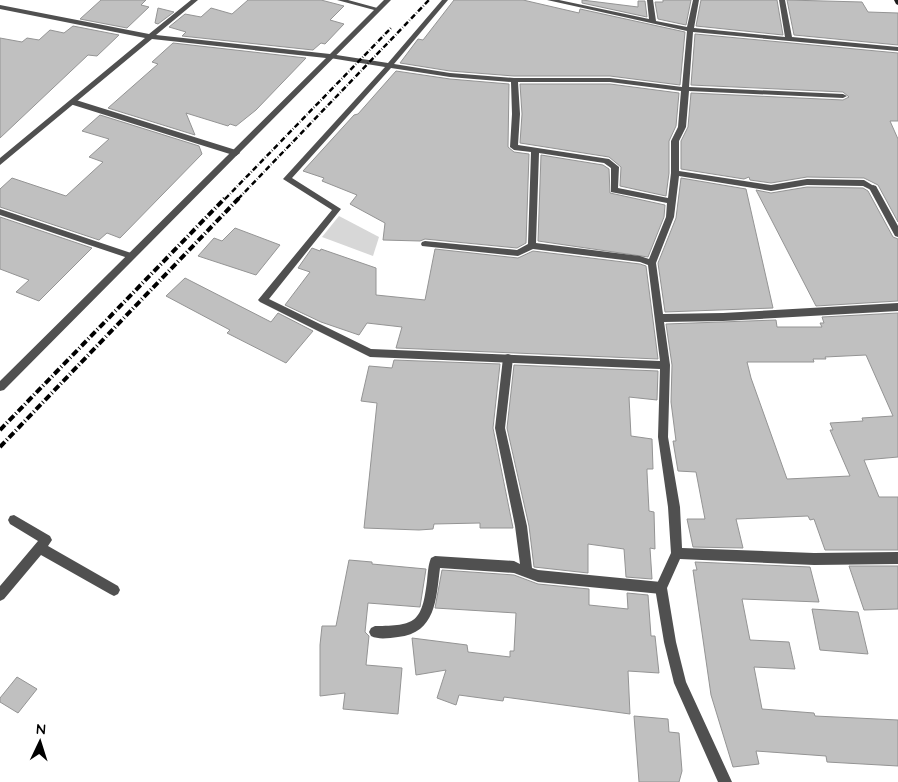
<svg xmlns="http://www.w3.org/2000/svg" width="898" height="782" viewBox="0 0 898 782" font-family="Quicksand,sans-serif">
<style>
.green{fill:#d7d7d7}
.building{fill:#c0c0c0;stroke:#949494;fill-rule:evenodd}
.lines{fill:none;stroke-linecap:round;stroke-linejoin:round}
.service{fill:#505050;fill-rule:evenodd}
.minor{fill:#505050;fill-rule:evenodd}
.tertiary{fill:#505050;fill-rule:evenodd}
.secondary{fill:#1d1d1d;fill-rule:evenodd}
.rail-far1{stroke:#000;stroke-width:2.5;stroke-dasharray:5.5 2 0.5 2;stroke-linecap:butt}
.rail{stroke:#000;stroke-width:4;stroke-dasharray:7 2.5 1 2.5;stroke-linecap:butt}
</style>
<rect width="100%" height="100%" fill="#fff"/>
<!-- green -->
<path class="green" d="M339,216l40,21 -6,19 -51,-19z"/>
<!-- building -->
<path class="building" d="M101,0h45l-5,5 8,2 -22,21 -47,-9z
M248,0h73l23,6 -14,14 14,4 -19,20 -4,-1 -8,7 -131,-14 4,-4 -17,-5 16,-13 16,3 10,-9 21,6z
M454,0h69l56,13 1,-4 105,23 -5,53 -70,-9h-96l-64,-5 -50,-8 18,-24 5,1z
M582,0l56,7v-6h7l2,16 -65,-14z
M663,0h28l-5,25 -28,-6 -3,-17h8z
M701,0h76l6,35 -87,-9z
M787,0l75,2 6,10 30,1v32l-104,-10z
M158,8l16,4 -16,12 -3,-1z
M73,26l46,9 -22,21 -9,-1 -88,83v-100l22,4 5,-4 12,2 11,-10 14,3z
M695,34l203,19v68h-8l8,18v83l-20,-37 -14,-7 -57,-1 -36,6 -21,-3 -1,-3 -5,2 -63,-10v-28l7,-14 3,-34 152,7 6,-3 -6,-5 -152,-7z
M173,43l133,15 -50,52 -20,16 -6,-2 -2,2 -42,-13 9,22 -87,-27 50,-44 -6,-2z
M396,71l54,8 59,5 -1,63 6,5 15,2 -3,89 -9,5 -92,-9 -5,2 -37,-1 2,-17 -35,-19 7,-9 -35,-14 2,-3 -21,-7 51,-56 4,-1z
M520,84h90l69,9 -3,33 -7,15v32l-3,23 -46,-10 1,-19 -12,-10 -89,-14 2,-29z
M100,115l99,31 3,8 -82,84 -13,-5 -8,7 -99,-33v-18l12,-11 54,18 37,-34 -14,-5 20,-18 -27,-8z
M541,155l62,10 6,4 1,24 55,12 -1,12 -16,40 -110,-16z
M681,178l65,11 27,119 -108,4 -7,-49 18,-45z
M807,187l56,1 5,3 25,46 5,2v62l-82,5 -60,-116 15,3z
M0,217l92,31 -53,53 -23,-9 13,-12 -29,-11z
M235,228l45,17 -24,30 -58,-19 16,-18 8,3z
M312,248l8,3 1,-2 55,19v27l49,5 10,-51 83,9 15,-7 107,13 6,2 12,93 -262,-11 6,-21 -35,-4 -8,12 -38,-13 -36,-17 25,-33 -12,-4z
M185,278l86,44 7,-9 35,18 -27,32 -59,-30 3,-3 -64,-34z
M898,313v144l-34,3 15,37h19v53h-73l-11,-31 -4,1 -2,-4 -72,3 7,29 -50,-1 -6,-28h18l-9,-47 -18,-1 -5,-30h3l-5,-39 1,-37 -6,-41 110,-4 1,7h45l-2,-4h4l-2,-6zM866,355l27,61 -31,2 1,3 -33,2 3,7h-3l20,46 -63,3 -36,-101 -4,-16h67l-1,-3h13l-1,-2z
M394,360l106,4 -7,64 20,100h-33v-5l-46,1 -1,5 -14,1 -55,-2 13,-125 -16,-2 8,-35 23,2z
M514,365l144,6 -1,29 -28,-3 2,39 21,3 1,30h-6v3l2,39 5,1 1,37 -5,-1 2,31 -26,-2 -2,-28 -36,-5v29l-54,-6 -5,-41 -22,-98z
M349,560l23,2v2l54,5 -6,38 -52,-4 -3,29 4,4 -3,29 36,3 -4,46 -55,-5 2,-16 -25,3v-51l2,-19h14z
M695,562l115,5 9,35 -77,-3 8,41 39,2 6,27 -41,-2 8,42 52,4 1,3 83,4v46l-71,-4 -1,-6 -70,-5 3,13 -26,3 -22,-72 -18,-125h4z
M849,566h49v43l-34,1z
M442,570l72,5 24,9 51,5v16l39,4 -1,-16 21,2 3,41h4l4,37 -31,-2 2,43 -126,-17 -1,4 -44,-6 -3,10 -19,-7 9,-28 -30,5 -4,-37 55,7 1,7 42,5v-6h4l2,-38 -81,-5z
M812,609l46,3 10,42 -48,-4z
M17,677l20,12 -19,24 -18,-11v-4z
M634,716l34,3 1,13 10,1 3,38 -3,11h-40z"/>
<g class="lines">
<!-- service -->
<path class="service" d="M873,185l3,1 22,40v11l-3,-1 -26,-48z
M508,354l3,1 2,3 -8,70 22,98 5,42 6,2 123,12 4,2 2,4 -2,4 -4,2 -123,-12 -24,-9 -74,-5c-4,31 -4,65 -42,69 -9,1 -19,3 -27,-1l-2,-4 2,-4 4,-2c41,0 47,-4 52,-45 1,-8 1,-16 4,-23l4,-2 79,5 6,3 -5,-38 -20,-98 8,-70 2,-3z
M14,515l36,21 2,4 -4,6 70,40 2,4 -2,4 -4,2 -4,-2 -69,-39 -37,44 -4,2v-15l38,-45 -28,-17 -2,-4 2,-4z"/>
<!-- minor -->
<path class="minor" d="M337,0h11l33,9 -3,2z
M442,0h6l-54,64 56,9 64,5h96l72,9 5,-56 -140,-31h12l90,19 -2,-19h6l3,21 31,6 6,-27h6l-5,28 91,9 -6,-37h6l7,37 106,10v4l-205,-19 -4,55 154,7 4,2 -4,2 -154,-7 -3,36 -7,14v30l92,14 36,-6 57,1 13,8 -4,3 -10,-5 -56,-1 -36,6 -92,-15 -5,41 -18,46 7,51 60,-1 175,-10v8l-175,10 -59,1 6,43 -2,72 12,70 2,41 132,5 84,-1v12l-84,1 -134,-6 -13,29 9,54 10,40 46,100h-14l-44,-99 -10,-41 -9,-54 16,-35 -3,-46 -10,-70 2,-68 -290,-12 -110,-55 -2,-2 74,-90 -49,-31 102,-112 -55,-9 -3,-2 3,-2 58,9zM391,68l59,9 61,5 1,32 -2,33 4,3 17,2 -3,92 -11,6 -92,-9 -3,1 -1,2 1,2 96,10 15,-7 107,13 8,3 12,96 -289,-12 -102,-50 72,-90 -49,-31zM518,82h92l71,9 -3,36 -7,14v32l-3,25 -50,-10 1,-21 -10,-8 -91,-14 2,-31zM539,153l65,10 7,5v24l56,11 -1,14 -17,42 -9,-3 -104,-13z
M70,100h6l163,51 1,2 -4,3 -3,-1 -163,-51z
M0,209l134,45 1,2 -4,3 -131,-44z"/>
<!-- tertiary -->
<path class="tertiary" d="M191,0h7l-42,35 174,19 54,-54h7l-387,390 -4,1v-10l326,-323 -174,-19 -152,126v-7l145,-120 -145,-29v-4l149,29z"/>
<!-- secondary -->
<path class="secondary" d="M894,0h4v5l-2,-1z"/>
<!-- rail-far1 -->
<path class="rail-far1" d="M225,199l167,-172
M238,199l191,-199"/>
<!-- rail -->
<path class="rail" d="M0,430l226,-233
M0,447l240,-250"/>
</g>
<!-- north arrow -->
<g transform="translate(40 742) rotate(4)" stroke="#ffffff" stroke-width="4" paint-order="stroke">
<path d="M0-4L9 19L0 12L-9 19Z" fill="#000000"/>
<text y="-8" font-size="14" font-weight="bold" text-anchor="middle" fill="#000000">N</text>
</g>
</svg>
